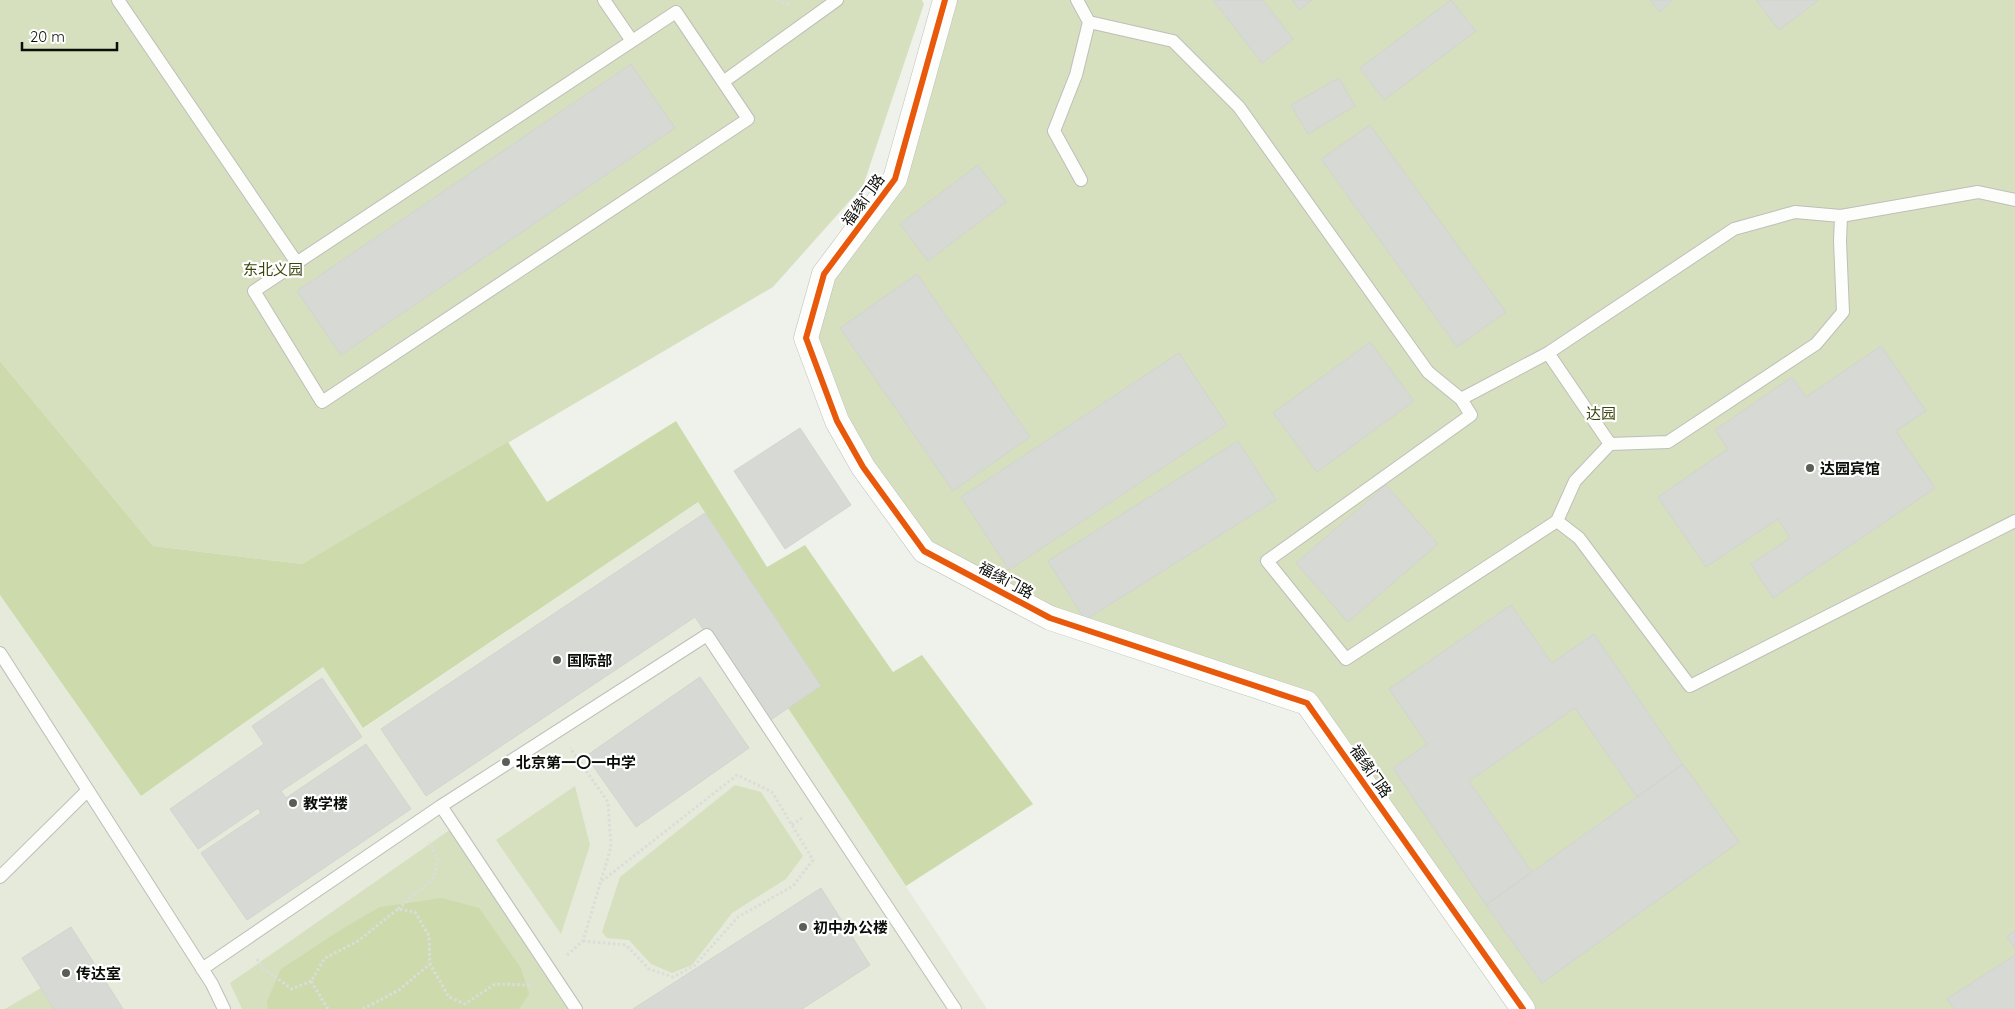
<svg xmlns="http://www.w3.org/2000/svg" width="2015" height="1009" viewBox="0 0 2015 1009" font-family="Quicksand,'Noto Sans SC',sans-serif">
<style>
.built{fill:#e5eada}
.green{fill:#d6e0be}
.forest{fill:#ccdaac}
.building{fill:#d7d9d4;stroke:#d2d4ce}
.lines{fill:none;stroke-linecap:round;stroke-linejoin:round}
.service-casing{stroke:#bdbfb9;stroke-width:14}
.minor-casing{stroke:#bdbfb9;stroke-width:25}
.path{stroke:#dbddda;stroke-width:3;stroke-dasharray:2.5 2.5;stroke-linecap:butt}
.service{stroke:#fdfdfc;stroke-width:12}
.minor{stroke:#fdfdfc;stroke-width:24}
.cycleway-casing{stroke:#fff;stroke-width:9}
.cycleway{stroke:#e8590c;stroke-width:6}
.poi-dot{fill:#5b5d57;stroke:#fff;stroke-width:2}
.labels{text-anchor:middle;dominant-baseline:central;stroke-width:4.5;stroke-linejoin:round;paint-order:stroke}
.street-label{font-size:15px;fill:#0b0d08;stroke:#fff}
.park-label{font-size:15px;fill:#39460b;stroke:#fff}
.poi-label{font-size:15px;font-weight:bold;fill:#0b0d08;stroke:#fff;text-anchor:start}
</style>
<rect width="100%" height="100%" fill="#eff2ea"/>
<!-- built -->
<path class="built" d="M698,502l7,11 83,195 199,301h-987v-414l141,201 182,-129 41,61z"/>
<!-- green -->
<path class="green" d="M0,0h922l2,4 -61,182 -90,101 -471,277 -149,-18 -153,-185z
M945,0h1070v1009h-488l-220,-306 -257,-85 -126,-67 -61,-84 -57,-129 18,-64 71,-95z
M735,785l26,7 42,64 -17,23 -54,34 -40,52 -20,8 -21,-9 -22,-24 -22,-2 -5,-6 18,-55z
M575,786l15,59 -29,89 -65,-94z
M454,827l122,182h-334l-12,-26z
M41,988l13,21h-49z"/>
<!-- forest -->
<path class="forest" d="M0,361l153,185 149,18 206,-122 39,60 129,-81 91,146 38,-22 88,127 29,-17 111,149 -127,82 -118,-178 32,-22 -122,-184 -335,226 -40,-61 -182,129 -141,-201z
M442,898l37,10 42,60 8,26 -10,15h-251l-1,-8 14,-32 61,-40 38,-22z"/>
<!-- building -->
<path class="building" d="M1213,0h50l30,39 -31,24z
M1292,0h20l-12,10z
M1451,0l25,31 -92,69 -24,-32z
M1650,0h23l-13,12z
M1756,0h63l-40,30z
M631,64l44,64 -334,227 -44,-64z
M1339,78l16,28 -47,28 -17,-29z
M1370,125l136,187 -49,35 -136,-188z
M978,165l28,37 -78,59 -28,-37z
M917,274l113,163 -77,54 -113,-163z
M1370,342l44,59 -97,71 -44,-59z
M1881,346l45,65 -30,20 39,57 -162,110 -22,-34 39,-26 -12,-19 -72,48 -48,-70 70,-48 -13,-19 77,-53 14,20z
M1179,353l48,72 -218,145 -48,-73z
M800,428l51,77 -66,44 -51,-78z
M1238,441l38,59 -191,120 -37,-59z
M1386,485l52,59 -90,78 -52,-59z
M705,513l116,173 -55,37 -71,-106 -269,179 -45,-67z
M1511,605l41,58 42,-29 89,130 -46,33 -62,-89 -106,73 63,91 -46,33 -93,-137 34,-24 -38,-55z
M700,677l49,71 -113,79 -50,-71z
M322,678l40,59 -81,54 5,7 80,-54 45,65 -164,111 -46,-67 60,-40 -3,-5 -60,41 -28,-40 94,-65 -12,-18z
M1683,764l56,78 -197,141 -56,-78z
M821,888l49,77 -68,44h-169z
M71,927l52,82h-69l-13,-21 -19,-30z
M2015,931v18l-8,-13z
M2015,955v54h-61l-7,-10z"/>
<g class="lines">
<!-- service casing -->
<g class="service-casing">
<path id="service" d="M118,0l179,263
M604,0l28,41
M1077,0l12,22 -13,53 -22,56 27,49
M676,12l72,107 -426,283 -68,-111z
M1089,22l84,19 66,66 189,265 33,27 87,-46 186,-124 61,-17 46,4 137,-24 37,8
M723,82l114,-82
M1461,399l10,16 -204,146 79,98 211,-138 18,-40 35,-37 -62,-91
M1610,444l58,-2 148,-98 27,-32 -3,-71 1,-25
M1557,521l22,17 111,148 325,-165
M0,653l212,331 12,25
M441,806l266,-171 248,374
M0,877l88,-87
M202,969l239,-163 135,203"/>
</g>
<!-- minor casing -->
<g class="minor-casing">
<path id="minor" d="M945,0l-50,179 -71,95 -18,64 31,83 26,46 61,84 126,67 257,85 216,306"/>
</g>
<!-- path -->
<path class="path" d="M777,0l13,5
M792,825l10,-7
M398,909l35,-30 5,-20 -9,-17
M583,941l43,4 23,24 24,8 21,-11 44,-49 55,-31 20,-26 -41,-68 -35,-17 -135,106
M567,955l16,-14 28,-94 -3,-45 -38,-54
M257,959l6,9 29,21 19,-8
M328,1009l-17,-28 14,-23 33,-17 40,-32 17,3 14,24 1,28 19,33 16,7 30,-20 33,1 4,-3
M363,1009l36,-19 31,-26"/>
<!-- service -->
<use href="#service" class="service"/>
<!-- minor -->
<use href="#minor" class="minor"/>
<!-- cycleway casing -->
<g class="cycleway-casing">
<path id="cycleway" d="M945,0l-50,179 -71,95 -18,64 31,83 26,46 61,84 126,67 257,85 216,306"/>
</g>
<!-- cycleway -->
<use href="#cycleway" class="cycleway"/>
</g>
<!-- markers -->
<g class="poi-dot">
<circle cx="1810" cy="468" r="5"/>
<circle cx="557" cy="660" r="5"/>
<circle cx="506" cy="762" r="5"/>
<circle cx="293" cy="803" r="5"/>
<circle cx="803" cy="927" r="5"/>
<circle cx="66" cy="973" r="5"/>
</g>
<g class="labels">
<!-- street labels -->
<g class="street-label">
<text transform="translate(863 200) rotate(-54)">福缘门路</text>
<text transform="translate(1006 580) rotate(28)">福缘门路</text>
<text transform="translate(1371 771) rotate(55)">福缘门路</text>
</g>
<!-- park labels -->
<g class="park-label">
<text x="273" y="269">东北义园</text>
<text x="1601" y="413">达园</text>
</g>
<!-- poi labels -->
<g class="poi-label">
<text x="1820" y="468">达园宾馆</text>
<text x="567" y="660">国际部</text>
<text x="516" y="762">北京第一〇一中学</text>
<text x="303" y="803">教学楼</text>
<text x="813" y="927">初中办公楼</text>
<text x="76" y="973">传达室</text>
</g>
</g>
<!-- scale -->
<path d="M22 42v8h95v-8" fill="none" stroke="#0b0d08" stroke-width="2.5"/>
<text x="30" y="42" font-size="15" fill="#0b0d08" stroke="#ffffff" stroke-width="4" paint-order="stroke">20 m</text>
</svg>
